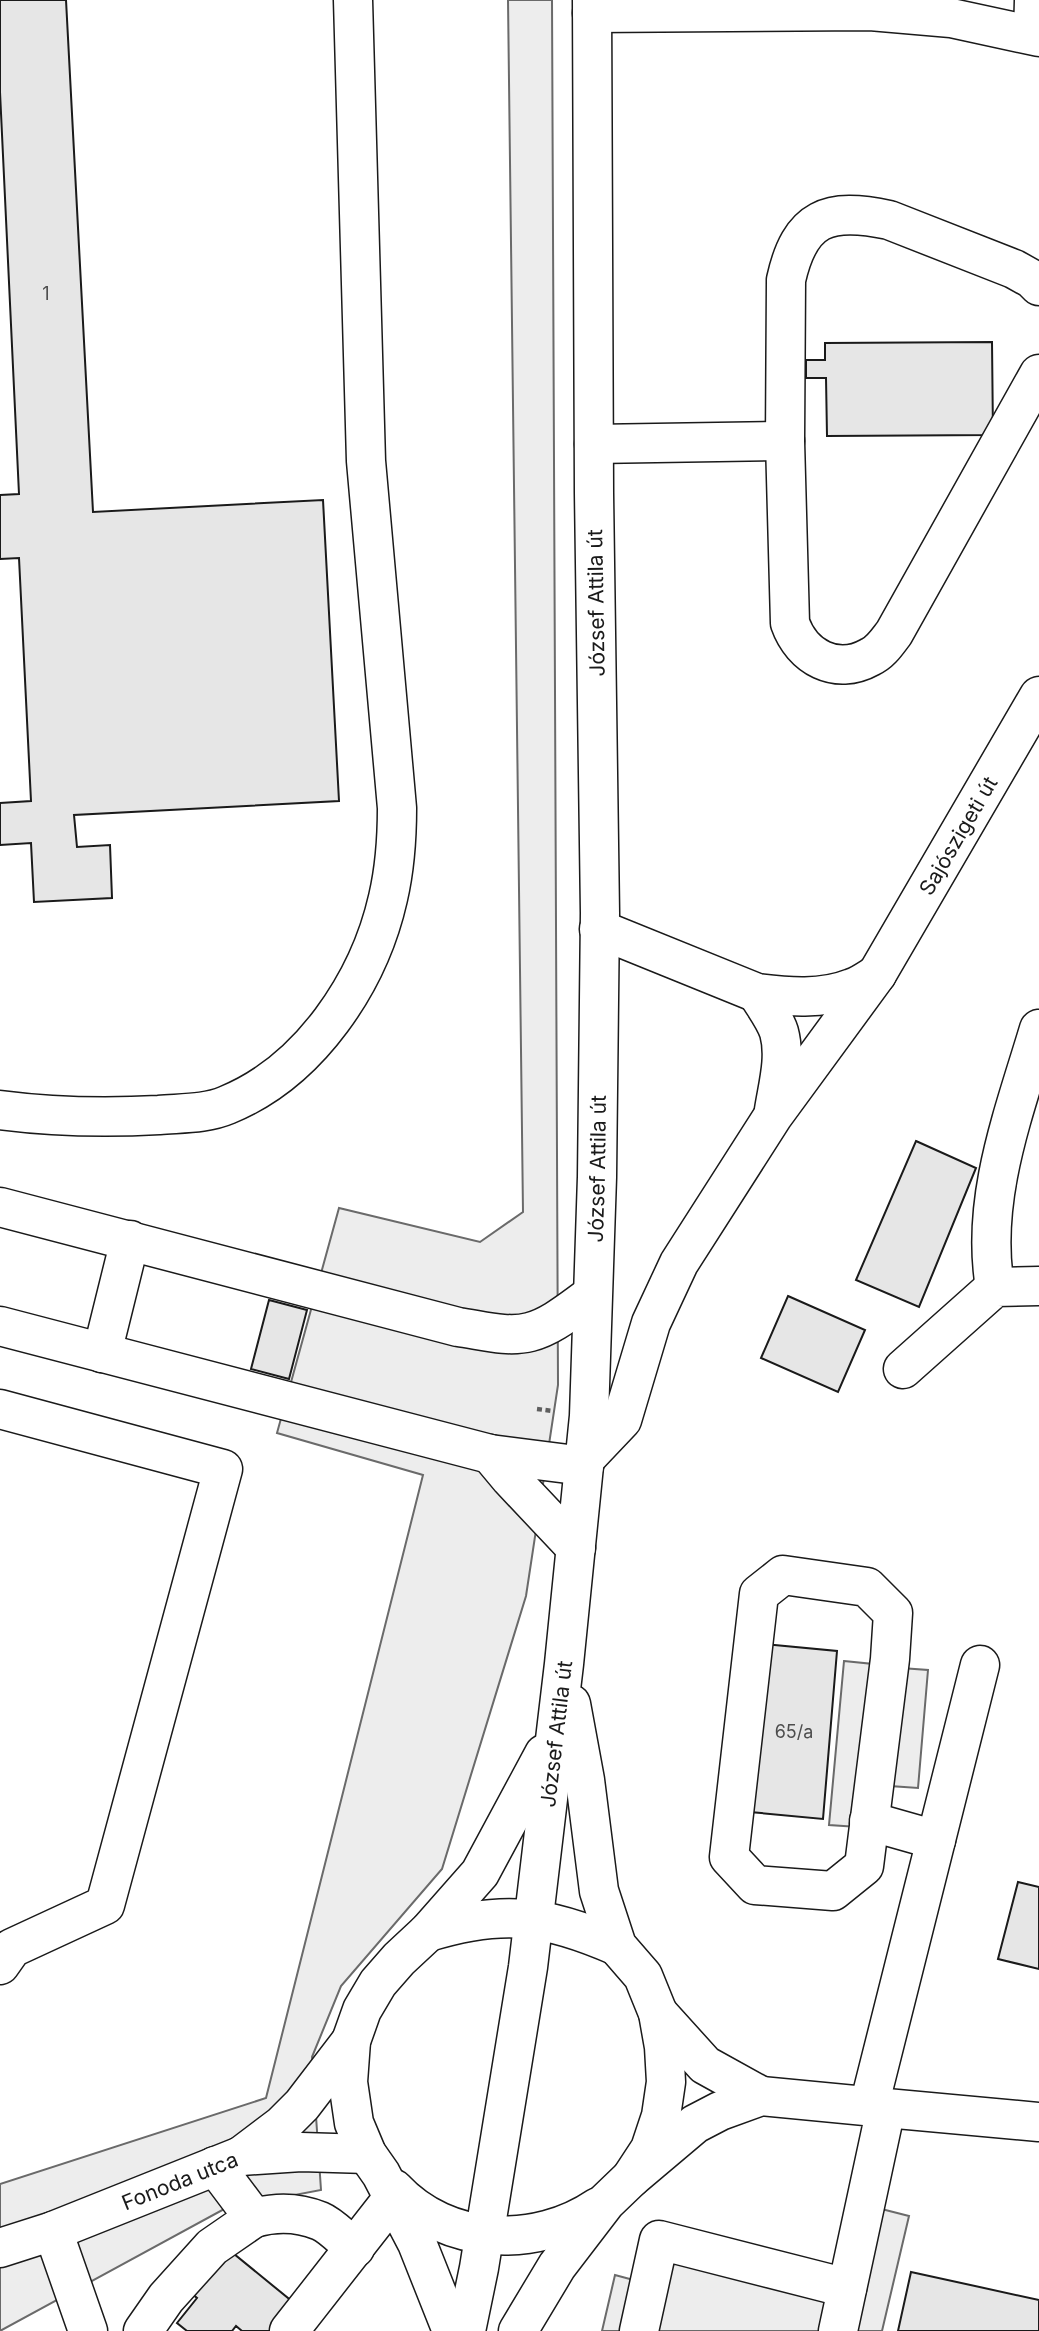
<svg xmlns="http://www.w3.org/2000/svg" width="1039" height="2331" viewBox="0 0 1039 2331" font-family="Inter,sans-serif">
<style>
.built{fill:#ededed;stroke:#6a6a6a;stroke-width:2}
.building{fill:#e6e6e6;stroke:#1a1a1a;stroke-width:2}
.lines{fill:none;stroke-linecap:round;stroke-linejoin:round}
.minor-casing{stroke:#1a1a1a;stroke-width:41}
.major-casing{stroke:#1a1a1a;stroke-width:41}
.path{stroke:#5f5f5f;stroke-width:4.5;stroke-dasharray:5 3.5;stroke-linecap:butt}
.minor{stroke:#fff;stroke-width:38}
.major{stroke:#fff;stroke-width:38}
.labels{text-anchor:middle;dominant-baseline:central;stroke-width:5;stroke-linejoin:round;paint-order:stroke}
.number-label{font-size:18px;fill:#4d4d4d}
.street-label{font-size:21px;fill:#1a1a1a;stroke:#fff}
</style>
<rect width="100%" height="100%" fill="#fff"/>
<!-- built -->
<path class="built" d="M508,0h44l6,1385 -32,211 -84,273 -101,117 -29,71 9,133 -95,18 -226,123v-147l266,-86 157,-623 -146,-42 62,-225 141,34 43,-30z
M844,1661l29,3 -15,163 -29,-2z
M901,1668l27,2 -10,118 -28,-2z
M858,2203l51,13 -27,115h-280l13,-56 26,7 13,-51 186,46z"/>
<!-- building -->
<path class="building" d="M0,0h66l27,512 230,-12 16,301 -265,14 3,32 33,-2 2,53 -78,4 -3,-59 -31,2v-42l31,-2 -12,-243 -19,1v-64l19,-1 -19,-402z
M992,342l1,93 -166,1 -1,-58h-20v-18h19v-17z
M916,1141l60,27 -57,139 -63,-27z
M788,1296l77,34 -27,62 -77,-34z
M269,1300l38,10 -18,69 -38,-10z
M764,1644l73,7 -14,168 -73,-7z
M1018,1882l21,5v82l-41,-10z
M212,2236l87,71 -20,24h-37l-6,-5 -4,5h-45l-10,-8 20,-25 -22,-18z
M911,2272l128,28v31h-141z"/>
<g class="lines">
<!-- minor casing -->
<g class="minor-casing">
<g id="minor">
<path d="M592,13l278,-2 81,7 88,19"/>
<path d="M1033,35l1,-35"/>
<path d="M1039,286l-7,-7 -18,-10 -125,-49c-61,-13 -89,-3 -103,60l-1,161 5,182c12,34 46,53 80,34 11,-5 17,-15 24,-24l145,-259"/>
<path d="M594,444l191,-3"/>
<path d="M0,1110c54,7 105,8 159,5 23,-2 47,-1 68,-10 83,-34 142,-123 161,-207 7,-30 9,-60 9,-90l-31,-347 -13,-461"/>
<path d="M0,1207l458,120c23,3 49,11 72,5 23,-6 43,-24 62,-37"/>
<path d="M995,1287c-15,-88 19,-174 44,-258"/>
<path d="M0,1326l490,128 94,12"/>
<path d="M102,1353l28,-113"/>
<path d="M903,1369l92,-82 44,-1"/>
<path d="M0,1409l223,60 -118,436 -93,43 -12,17"/>
<path d="M490,1454l20,24 66,70"/>
<path d="M783,1575l84,12 26,26 -3,46 -26,207 -31,25 -78,-6 -26,-28 30,-263z"/>
<path d="M869,1821l67,19"/>
<path d="M658,2013l47,52 56,31"/>
<path d="M869,2106l111,-441"/>
<path d="M886,2108l153,14"/>
<path d="M631,2178l64,-54 25,-13 41,-15 125,12 -48,223"/>
<path d="M254,2218c21,-6 44,-6 66,3 12,5 24,19 35,27"/>
<path d="M53,2231l35,100"/>
<path id="s1" d="M0,2248l53,-17 188,-75 60,-4 66,2"/>
<path d="M143,2331l23,-33 46,-51 42,-29 -39,-52"/>
<path d="M289,2331l104,-133"/>
<path d="M639,2331l20,-91 188,48"/>
</g>
</g>
<!-- major casing -->
<g class="major-casing">
<g id="major">
<path d="M599,929l158,64c31,4 65,7 95,-5 9,-3 17,-9 25,-14"/>
<path d="M757,993c7,12 18,26 22,39 7,25 -1,53 -5,78"/>
<path id="s2" d="M585,1459l37,-39 29,-97 28,-60 94,-147 104,-142 162,-278"/>
<path d="M428,1932c75,-23 118,-17 189,14"/>
<path d="M241,2156l41,-31 20,-20 49,-64"/>
<path d="M394,2189c53,57 142,60 204,18"/>
<path d="M452,2331l-35,-88 -36,-69 -14,-20 -13,-31 -6,-41 3,-41 11,-31 16,-27 21,-24 29,-27 52,-59 64,-119"/>
<path id="s3" d="M466,2331l13,-63 49,-301 36,-303 25,-248 8,-239 3,-264 -6,-420 -2,-493"/>
<path d="M518,2331l39,-65 49,-64 25,-24 19,-29 11,-33 5,-34 -2,-35 -6,-34 -15,-37 -26,-30 -18,-55 -14,-111 -14,-76"/>
</g>
</g>
<!-- path -->
<path class="path" d="M537,1409l16,2"/>
<!-- minor -->
<use href="#minor" class="minor"/>
<!-- major -->
<use href="#major" class="major"/>
</g>
<g class="labels">
<!-- number labels -->
<g class="number-label">
<text x="46" y="293">1</text>
<text x="794" y="1731">65/a</text>
</g>
<!-- street labels -->
<g class="street-label">
<text transform="translate(596 603) rotate(-91)">József Attila út</text>
<text stroke="none"><textPath href="#s2" startOffset="732">Sajószigeti út</textPath></text>
<text stroke="none"><textPath href="#s3" startOffset="1171">József Attila út</textPath></text>
<text stroke="none"><textPath href="#s3" startOffset="604">József Attila út</textPath></text>
<text stroke="none"><textPath href="#s1" startOffset="192">Fonoda utca</textPath></text>
</g>
</g>
</svg>
